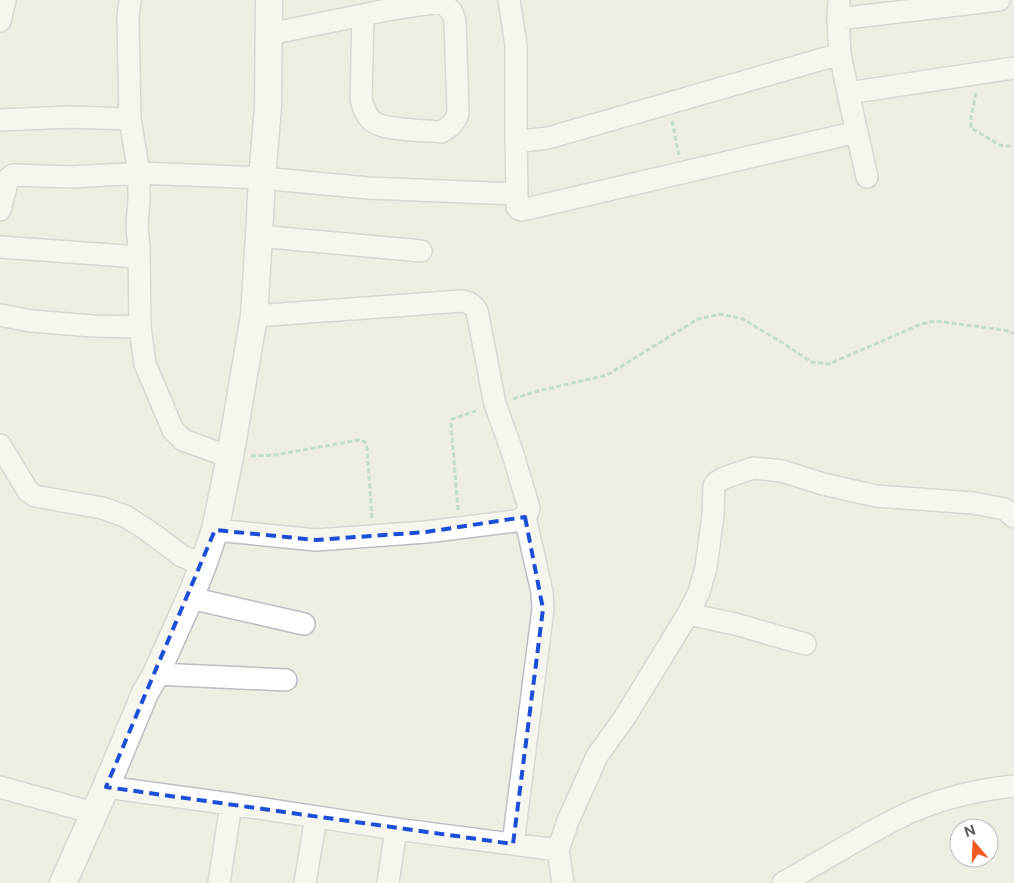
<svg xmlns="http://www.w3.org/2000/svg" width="1014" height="883" viewBox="0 0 1014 883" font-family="'Public Sans',sans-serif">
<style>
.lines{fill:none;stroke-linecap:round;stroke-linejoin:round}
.minor-casing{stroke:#bcbec4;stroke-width:24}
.tertiary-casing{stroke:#bcbec4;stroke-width:29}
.path{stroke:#95c8ad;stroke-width:3;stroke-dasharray:5 2.5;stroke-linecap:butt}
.minor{stroke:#fff;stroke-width:21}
.tertiary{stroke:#fff;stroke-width:26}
.marked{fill:none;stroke:#1d4ed8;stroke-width:4;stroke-dasharray:10 6;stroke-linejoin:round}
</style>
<rect width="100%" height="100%" fill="#eeeee2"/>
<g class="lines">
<!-- minor casing -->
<g class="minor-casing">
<path id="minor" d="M130,0l-2,18 2,101 9,54v25l-2,29 2,21 1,79 5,37 28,66 10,10 47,17
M509,0l7,45v95l7,1 25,-3 292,-84
M839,0l-1,19 161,-19
M838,19l2,35 8,39 166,-25
M0,21l5,-21
M269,34l94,-19c26,-6 52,-10 79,-13l10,10 3,9 3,92c-3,10 -8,14 -17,19 -17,-2 -59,-1 -70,-12 -6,-6 -8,-13 -10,-21l2,-84
M848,93l19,84
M0,120l69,-3 61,2
M517,194v13l2,2 3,1 335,-78
M0,210l8,-31 5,-4 59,2 67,-4 123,5 106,10 149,6 -1,-54
M259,236l162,15
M0,247l139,10
M0,315l31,6 62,5 47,1
M0,445l28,46 7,5 67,12 23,8 22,14 35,26 21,9
M215,530l101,10 110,-8 89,-11c7,-3 13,-5 14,-13l-17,-57 -17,-47 -18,-93c-4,-7 -7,-8 -15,-10l-208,15
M190,598l114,26
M688,614l47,10 70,20
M156,674l130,6
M0,787l94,26
M106,787l125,17 165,25 162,21
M513,844l30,-235 -1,-17 -17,-75
M219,883l12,-79
M305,883l11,-66
M388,883l8,-54
M563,883l-5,-33 10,-29 29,-65 28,-39 63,-103 11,-22 7,-25 7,-52 1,-29 3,-4 7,-4 29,-10 29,3 41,13 53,12 97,7 32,6 9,8
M783,883c39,-22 77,-46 117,-66 35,-17 76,-27 114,-31"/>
</g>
<!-- tertiary casing -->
<g class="tertiary-casing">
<path id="tertiary" d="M63,883l43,-96 39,-94 11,-19 34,-76 13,-33 12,-35 15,-73 24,-141 5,-80 3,-58 6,-71 1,-107"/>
</g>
<!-- path -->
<path class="path" d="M976,93l-5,24v11l29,17 14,2
M672,121l7,34
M513,399l25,-8 69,-16 91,-56 23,-5 22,5 43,26 25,17 18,2 92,-40 15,-3 68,9 10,3
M251,456l24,-1 84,-15 6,2 2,6 5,70
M458,510l-7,-86 1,-5 24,-8"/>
<!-- minor -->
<use href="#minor" class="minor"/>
<!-- tertiary -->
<use href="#tertiary" class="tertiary"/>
</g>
<!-- marked area -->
<path d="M0 0H1014V883H0ZM525,517l18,92 -30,235 -407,-57 109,-257 101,10 110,-8z" fill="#eeeee2" fill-opacity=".55" fill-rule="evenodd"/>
<path class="marked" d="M525,517l18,92 -30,235 -407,-57 109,-257 101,10 110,-8z"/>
<!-- north arrow -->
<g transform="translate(974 843) rotate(341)"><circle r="24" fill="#ffffff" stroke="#bdbec1"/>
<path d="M0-4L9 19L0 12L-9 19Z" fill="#f35a23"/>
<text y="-8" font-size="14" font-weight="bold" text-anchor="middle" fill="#5a5d64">N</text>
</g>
</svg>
